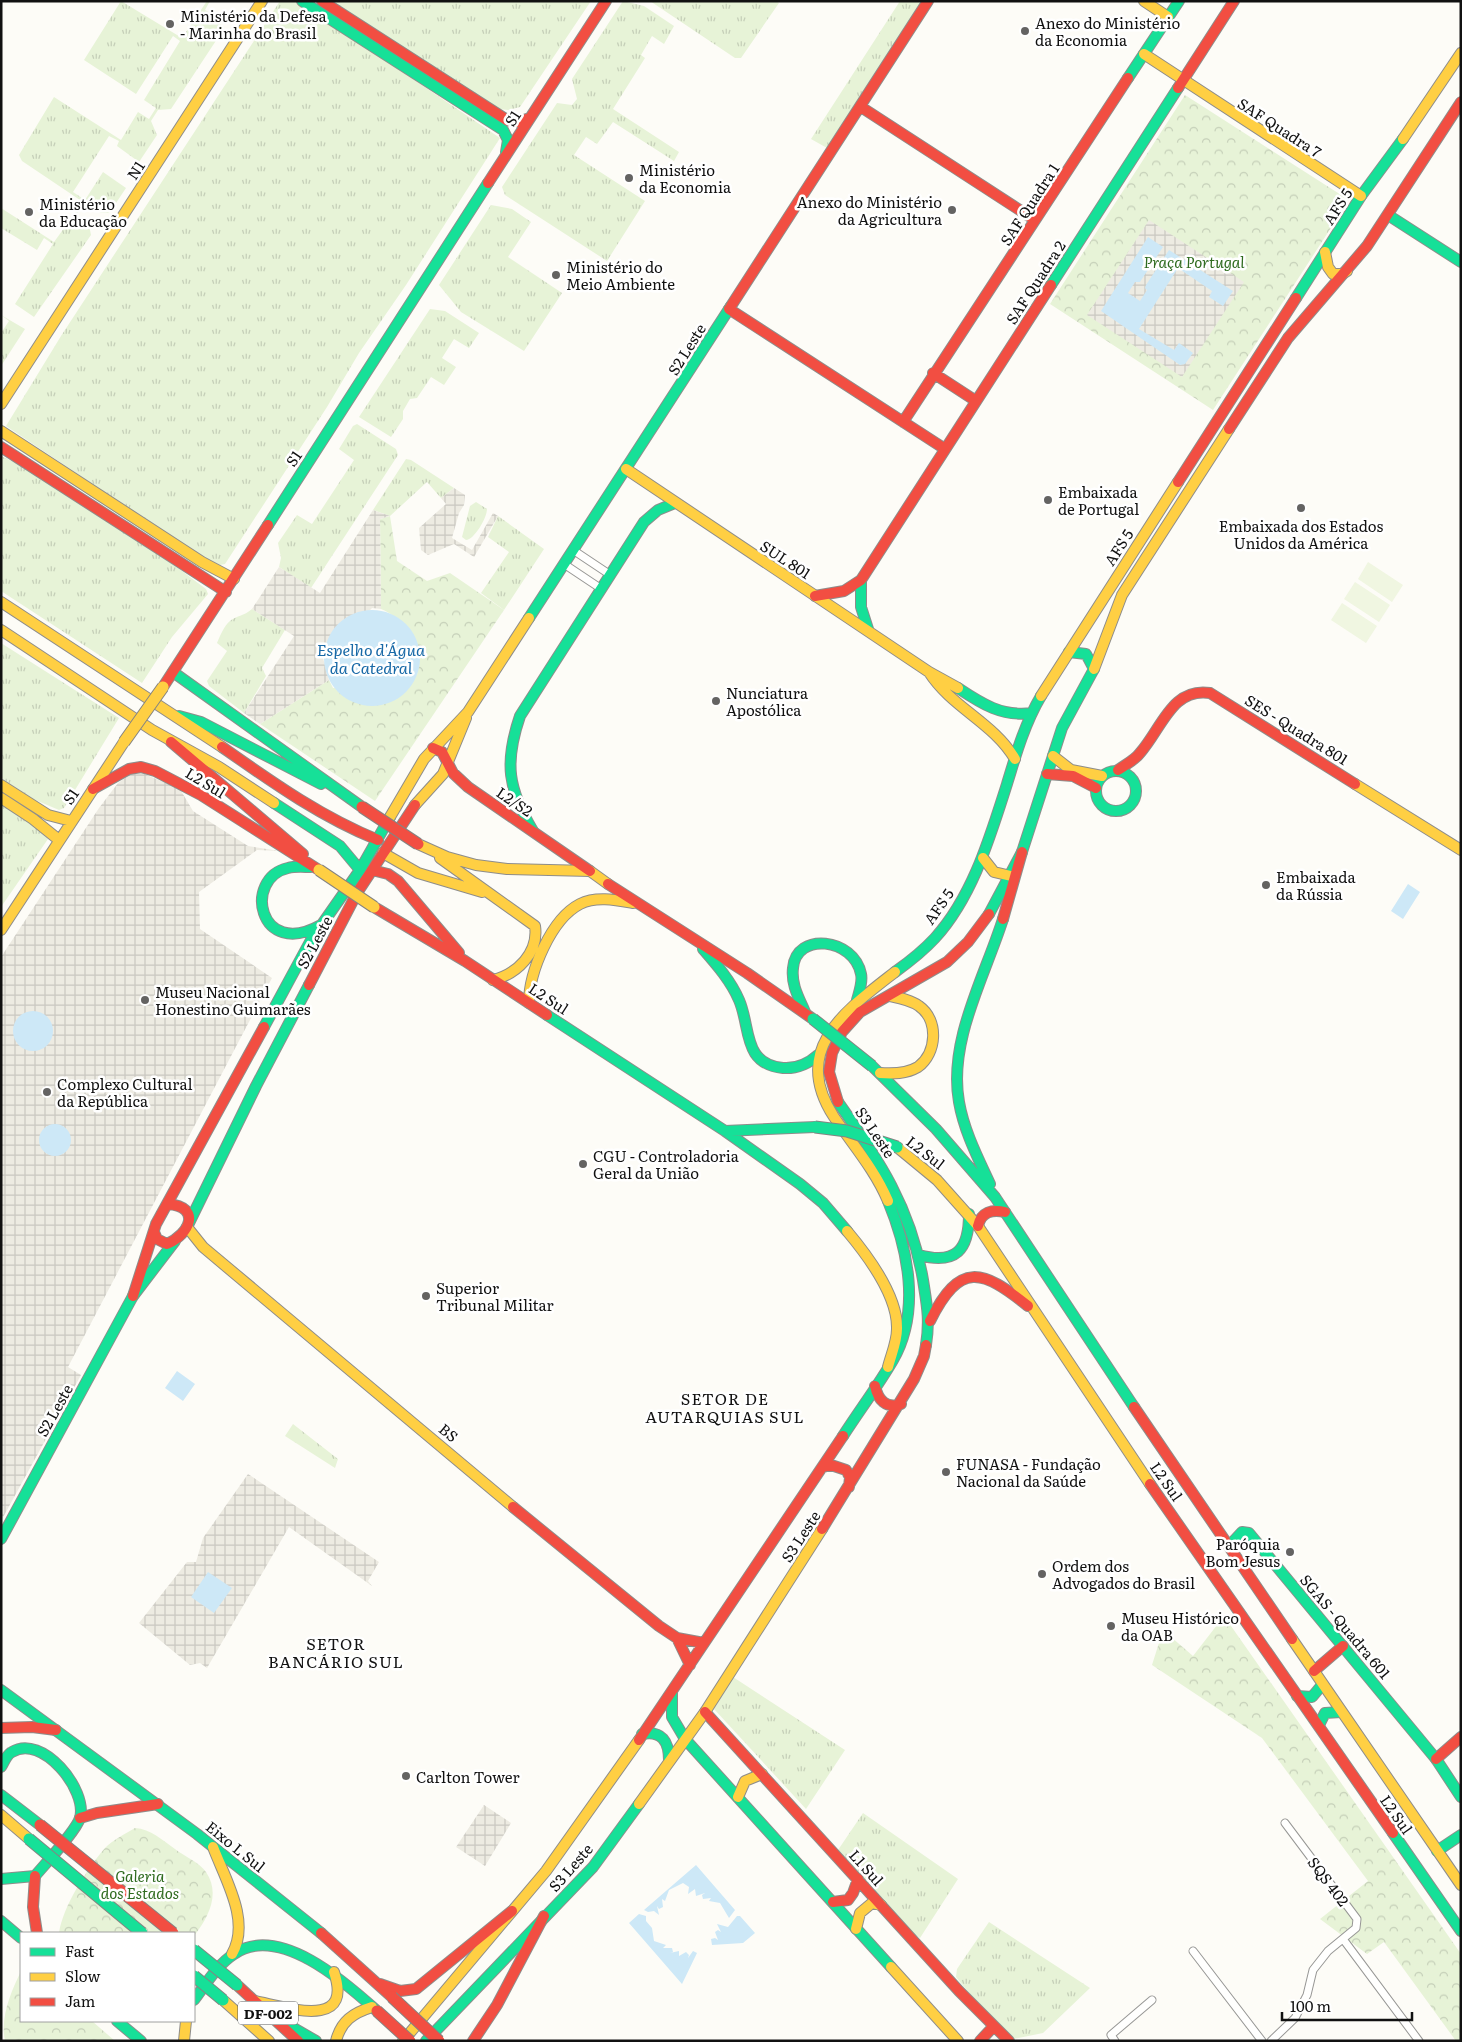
<svg xmlns="http://www.w3.org/2000/svg" width="1462" height="2042" viewBox="0 0 1462 2042" font-family="Literata,serif">
<style>
.grass{fill:url(#grass-tufts)}
.park{fill:url(#park-crowns)}
.pitch{fill:#f0f6e1}
.plaza{fill:url(#plaza-grid)}
.water{fill:#cde8f7}
.lines{fill:none;stroke-linecap:round;stroke-linejoin:round}
.street-casing{stroke:#979795;stroke-width:9}
.fast-casing{stroke:#8e8d8b;stroke-width:12}
.slow-casing{stroke:#8e8d8b;stroke-width:12}
.jam-casing{stroke:#8e8d8b;stroke-width:12}
.street{stroke:#fffffe;stroke-width:7}
.fast{stroke:#16e098;stroke-width:10}
.slow{stroke:#ffcf43;stroke-width:10}
.jam{stroke:#f24e42;stroke-width:10}
.fast-bridge-casing{stroke:#858482;stroke-width:13;stroke-linecap:butt}
.slow-bridge-casing{stroke:#858482;stroke-width:13;stroke-linecap:butt}
.jam-bridge-casing{stroke:#858482;stroke-width:13;stroke-linecap:butt}
.fast-bridge{stroke:#16e098;stroke-width:11}
.slow-bridge{stroke:#ffcf43;stroke-width:11}
.jam-bridge{stroke:#f24e42;stroke-width:11}
.poi-dot{fill:#646362;stroke:#fff;stroke-width:2}
.labels{text-anchor:middle;dominant-baseline:central;stroke-width:5;stroke-linejoin:round;paint-order:stroke}
.shield{fill:#fff;stroke:#585858;stroke-width:1}
.shield-label{font-size:14px;font-weight:bold;fill:#111}
.poi-label{font-size:15px;fill:#111;stroke:#fff;text-anchor:start}
.street-label{font-size:15px;fill:#111;stroke:#fff}
.park-label{font-size:15px;font-style:italic;fill:#2f6b1f;stroke:#fff}
.water-label{font-size:16px;font-style:italic;fill:#1768a6;stroke:#fff}
.neighbourhood-label{font-size:16px;letter-spacing:1px;fill:#111;stroke:#fff}
</style>
<defs>
<pattern id="grass-tufts" width="24" height="20" patternUnits="userSpaceOnUse" patternTransform="scale(1.25)"><rect width="24" height="20" fill="#e7f3d7"/><path d="M3 7l-1-3M5 7V3M7 7l1-3M15 17l-1-3M17 17v-4M19 17l1-3" fill="none" stroke="#c5cfb8"/></pattern>
<pattern id="park-crowns" width="20" height="18" patternUnits="userSpaceOnUse" patternTransform="scale(1.25)"><rect width="20" height="18" fill="#e7f3d7"/><path d="M2 6a3 3 0 1 1 6 0M12 15a3 3 0 1 1 6 0" fill="none" stroke="#c5cfb8"/></pattern>
<pattern id="plaza-grid" width="8" height="8" patternUnits="userSpaceOnUse" patternTransform="scale(1.25)"><rect width="8" height="8" fill="#edebe2"/><path d="M0 4h8M4 0v8" fill="none" stroke="#cac8c1"/></pattern>
</defs>
<rect width="100%" height="100%" fill="#fdfcf7"/>
<!-- grass -->
<path class="grass" d="M121,1l61,37 25,-37h3l-5,9 14,8 4,12 -52,79 -13,1 -7,11 6,14 -18,27 -22,-16 2,-5 -10,-5 -36,56 12,8 18,-28 23,16 -16,24c-10,4 -18,-5 -26,-9l-8,13 13,9 2,10 -57,82 -19,-13 38,-60 -9,-6 -7,12 -36,-22v-20l53,34 29,-40 -61,-41 -3,-6 35,-58 67,43 17,-28 11,7 7,-11 -12,-8 36,-59 -7,-5 -37,58 -52,-34z
M280,1h14l23,13 183,124 -94,147 -47,68 -32,54 -102,157 -5,1 -24,-12 -190,-127 55,-90z
M331,1h260l-71,106 -12,3 -9,-1z
M623,1l21,5 30,20 -10,18 -12,-8 -11,19 4,3 -32,51 66,43 -5,9 -61,-39 -16,22 -11,-7 -12,18 71,46 -38,60 -102,-66 -3,-8 55,-84 15,2 5,-6 -5,-20z
M650,1h126l3,2 -38,55h-6z
M900,1h27l-100,147 -16,-9z
M491,205l21,4 19,13 -23,35 54,36 -38,58 -63,-39 -22,-27z
M430,309l15,2 34,22 -10,15 -15,-9 -12,19 14,9 -12,18 -13,-8 -14,21 -7,1 -7,12v8l-12,18 -32,-20z
M1,315l24,14 -24,37v-33l8,-12z
M357,424l39,25 2,6 -87,133 -32,-21 2,-9 -3,-15 19,-28 15,9 42,-64 -15,-11 14,-23z
M1,456l19,9 158,103 28,21 2,5 -36,43 -30,46 -141,-92z
M406,459l5,1 43,28 -13,10 -14,-16 -37,34 -17,-6z
M476,502l11,7c0,9 -13,31 -21,31l-4,-3 8,-31z
M498,516l46,33 -40,61 -23,-17 28,-41 -21,-15z
M252,609l33,21 -23,38 4,8 -22,37 -35,-27 -2,-5 20,-30 -10,-8c3,-7 7,-17 13,-22 6,-5 14,-5 22,-12z
M1,643l118,75 -55,90 -5,2 -26,-11 -32,-21z
M1,803l22,14 25,22 -47,68z
M293,1424l45,35 -3,9 -50,-32z
M733,1677l112,73 -39,59 -92,-100z
M863,1813l95,66 -38,59 -12,-9 -70,-79z
M989,1922l101,66 -47,45 -35,7 -52,-63 1,-8z"/>
<!-- park -->
<path class="park" d="M1185,95l164,105 -136,210 -163,-106z
M390,516l7,45 30,20 23,-8 54,37 -129,191 -115,-77 69,-44 4,8 84,-13c3,-23 2,-33 -14,-50 -7,-7 -12,-12 -22,-16l-1,-90z
M1224,1616l237,338v87h-5l-72,-99 -17,12 -47,-35 48,-38 -106,-143 -110,-73 11,-35 30,26z
M135,1828c16,1 27,12 40,21 9,7 25,14 31,23 15,22 2,46 -12,64v-3h-135c4,-27 28,-64 46,-85 8,-8 20,-14 30,-20z
M21,1971v50h71l23,20h-110c-5,-24 6,-49 16,-70z"/>
<!-- pitch -->
<path class="pitch" d="M1368,562l35,23 -11,17 -34,-23z
M1355,582l35,23 -11,17 -35,-23z
M1342,603l35,23 -11,17 -35,-23z"/>
<!-- plaza -->
<path class="plaza" d="M1149,220l95,62 -62,95 -95,-62z
M454,488l11,7 -1,10 -5,8 -7,25 20,12 21,-37 5,3 -24,41 -20,-13 -26,11 -7,-5 -2,-22 27,-24 -5,-6z
M373,510l17,6 -10,3 1,90 -9,-1 -49,50 6,22 -69,44 -16,-11 50,-77 -42,-27 27,-42 41,26z
M142,773l38,16 13,22 55,35 31,5 -22,-1 -58,42 1,37 72,49 -204,389 13,8 -80,146v-564l98,-149 19,-25 13,-9z
M248,1474l131,88 -11,19 4,5 -83,-59 -82,141 -7,-5 -10,2 -51,-42 48,-61h9l7,-24z
M484,1805l27,18 -26,43 -29,-19z"/>
<!-- water -->
<path class="water" d="M1148,237l15,10 -23,35h-5l-7,11 12,8 7,-11 -2,-2 1,-3 23,-35 64,41 -10,15 -14,-9 3,-6 -34,-23 -39,61 35,21 5,-7 14,10 -8,11 -5,1 -79,-54z
M324 658a48 48 0 1 1 96 0a48 48 0 1 1-96 0Z
M1408,884l12,8 -17,27 -12,-8z
M13 1031a20 20 0 1 1 40 0a20 20 0 1 1-40 0Z
M39 1140a16 16 0 1 1 32 0a16 16 0 1 1-32 0Z
M177,1371l18,13 -12,17 -18,-13z
M208,1572l24,16 -18,25 -23,-16z
M696,1865l39,45 -6,8 -9,-15 -11,-2 2,-3 -8,1 -1,-4 3,-2 -9,3 -1,-7 -7,5 1,-7 -6,-4 -14,7 -4,11 -3,-2 1,8 -4,2 -2,-3 2,9 -5,-4 -6,1 -4,-2z
M639,1914l7,2v5l6,7 2,13 12,4 -3,3h9l1,4 -3,1 9,-2v5l7,-4 3,3 -1,3 5,-7 4,2 -15,31 -53,-61z
M737,1916h3l15,17 -12,10 -31,2 -1,-6 4,-1 3,2 -3,-8 3,-2 3,2 -4,-8 11,3z"/>
<g class="lines">
<!-- street casing -->
<g class="street-casing">
<path id="street" d="M573,550l36,24
M564,564l36,24
M1343,1939l76,102
M1193,1951l69,90
M1115,2041l-4,-6 41,-35
M1271,2041l24,-23 12,-23 6,-25 15,-19 28,-23 1,-9 -72,-96"/>
</g>
<!-- fast casing -->
<g class="fast-casing">
<path id="fast" d="M302,1l201,129 5,10 -2,12
M1128,78l51,-77
M1388,215l73,47
M1051,285l127,-197
M1296,298l65,-102 42,-57
M268,525l220,-342
M861,580v27l7,22
M529,618l202,-312
M1069,652l17,2 8,15
M173,672l189,135
M958,688c24,16 44,29 74,25
M179,716l22,6 120,62
M1096 791a20 20 0 1 1 40 0a20 20 0 1 1-40 0Z
M274,803l66,43 20,24
M533,831c-25,-42 -29,-68 -13,-115l124,-194 14,-12 17,-7
M311,867c-7,0 -16,-1 -23,1 -45,10 -30,92 33,57
M989,914l33,-62 40,-124 32,-59
M703,949c13,15 28,32 36,51 12,27 3,64 44,68 14,1 25,-4 35,-13
M895,972c14,-10 28,-21 40,-34 38,-42 55,-101 72,-154 9,-30 18,-61 34,-88
M805,1012c-6,-14 -14,-27 -12,-44 3,-37 61,-30 68,6 2,8 -2,18 -4,26
M547,1015l178,116 75,53 23,19 24,28
M264,1027l47,-87 49,-70 30,-53
M872,1066l64,63 59,68 139,210
M838,1102c41,58 73,106 85,178 4,26 7,39 3,65
M725,1131l90,-4
M990,1184c-12,-26 -26,-53 -31,-82 -11,-61 26,-126 44,-183
M189,1223l67,-137 53,-101
M919,1255c37,10 50,-5 50,-41
M843,1436c16,-25 35,-50 50,-76 28,-49 15,-111 -5,-159
M1,1539l132,-243 42,-55
M1229,1546l13,-14 7,1 187,226 25,38
M1,1690l196,144 124,99
M672,1693v24l13,22 206,228
M1297,1696l15,1 10,-12
M1319,1725l6,-12 16,-1
M642,1734c20,-4 27,8 27,26
M1,1767c3,-5 6,-13 11,-15 30,-19 76,38 68,66 -4,13 -35,46 -45,58l-34,3
M1,1795l39,30
M1393,1833l68,98
M1437,1851l24,-16
M1,1921l20,17
M194,2000c12,-16 23,-35 40,-46 45,-31 112,29 143,57
M117,2021l24,20
M290,2026l26,15
M426,2041l167,-174 46,-63"/>
</g>
<!-- slow casing -->
<g class="slow-casing">
<path id="slow" d="M1144,1l24,16
M1144,54l217,142
M1403,139l58,-86
M1325,252l3,15 5,7h9l5,-3
M1,404l261,-403
M1,431l201,131 32,17
M626,469l303,203 29,16
M1,602l221,145
M1,630l151,100 67,37 55,36
M1094,669l28,-74 107,-166
M929,672c23,36 64,50 86,87
M1041,696l137,-214
M1053,756l18,14 31,6
M1355,784l106,66
M1,785l47,30 23,6
M1,798l32,21 26,21
M415,805l28,-31 23,-56
M390,817l34,-58 44,-47 61,-94
M418,844l29,13 29,8 31,4 83,2 18,13
M383,853l35,20 64,19
M440,858l95,68c4,27 -18,48 -42,54
M983,858l11,14 17,4
M1,930l123,-188
M529,1003c0,-31 22,-84 51,-99 16,-8 36,-4 53,-1
M880,1073c13,1 26,1 38,-6 19,-14 21,-47 1,-61 -8,-6 -19,-8 -29,-10
M897,1147l40,33 41,46 172,258
M888,1201c-13,-31 -35,-56 -54,-84 -44,-68 11,-106 61,-145
M187,1227l16,20 310,260
M847,1231c21,25 51,65 50,98 0,13 -6,26 -9,38
M1292,1639l169,246
M738,1797l7,-16 17,-7
M639,1804l66,-92 117,-183
M1,1815l28,24
M213,1847c12,32 38,74 19,107
M856,1929l4,-16 12,-10 9,2
M891,1967l67,74
M223,2000l46,41
M254,2001c32,6 100,30 80,-29
M184,2041l2,-20
M336,2041c5,-20 17,-28 36,-34
M403,2041l143,-170 93,-131"/>
</g>
<!-- jam casing -->
<g class="jam-casing">
<path id="jam" d="M322,1l185,119 11,2 12,-4
M1178,88l56,-87
M861,107l174,113
M488,183l118,-182
M731,306l197,-305
M729,309l216,140
M933,373l43,28
M903,422l225,-344
M1229,429l59,-91 79,-92 94,-144
M1,447l225,145
M1178,482l118,-184
M815,596l29,-5 17,-11 190,-295
M163,687l105,-162
M171,742l132,112
M222,747c50,35 99,70 156,93
M433,748l9,4 11,21 15,14 122,84
M1118,770c7,-5 17,-10 22,-17 22,-25 32,-66 70,-60l145,91
M1047,774l26,2 23,12
M93,789l36,-20 12,-2 14,4 46,24 118,75
M372,870l16,4 10,7 61,72
M608,884l139,89 66,46
M374,907l91,54 82,54
M1003,919l19,-67
M309,985l48,-92 58,-88
M838,1102l-9,-30 3,-19 10,-21 18,-20 87,-50 21,-20 21,-28
M978,1226c3,-14 14,-17 27,-14
M154,1232l3,7 10,5c23,-10 35,-37 1,-40
M133,1296l23,-72 108,-197
M930,1321c30,-60 52,-52 98,-15
M875,1386c3,14 11,23 26,18
M1134,1407l158,232
M823,1467l8,-2 15,5 4,7 -1,10
M1150,1484l243,349
M513,1507l146,119 18,12 27,5
M822,1529l92,-150 10,-23 2,-11
M677,1638l13,27
M1314,1671l29,-25
M705,1712l254,279 50,50
M1,1728l31,-1 24,3
M639,1740l204,-304
M1436,1759l25,-22
M80,1818l17,-5 61,-9
M35,1876l-2,31 4,26
M833,1902l15,-2 5,-7 5,-14
M321,1933l71,64
M380,1984l20,7 16,-2 96,-78
M237,1985l61,56
M473,2041l24,-36 47,-89
M980,2041l13,-14"/>
</g>
<!-- street -->
<use href="#street" class="street"/>
<!-- fast -->
<use href="#fast" class="fast"/>
<!-- slow -->
<use href="#slow" class="slow"/>
<!-- jam -->
<use href="#jam" class="jam"/>
<!-- fast-bridge casing -->
<g class="fast-bridge-casing">
<path id="fast-bridge" d="M813,1019l59,47
M815,1127l32,4 50,16
M29,1839l113,94
M194,1950l43,35
M194,1976l29,24"/>
</g>
<!-- slow-bridge casing -->
<g class="slow-bridge-casing">
<path id="slow-bridge" d="M124,742l39,-55
M319,870l55,37"/>
</g>
<!-- jam-bridge casing -->
<g class="jam-bridge-casing">
<path id="jam-bridge" d="M362,807l56,37
M40,1825l133,108
M392,1997l47,44
M377,2011l33,30"/>
</g>
<!-- fast-bridge -->
<use href="#fast-bridge" class="fast-bridge"/>
<!-- slow-bridge -->
<use href="#slow-bridge" class="slow-bridge"/>
<!-- jam-bridge -->
<use href="#jam-bridge" class="jam-bridge"/>
</g>
<!-- markers -->
<g class="poi-dot">
<circle cx="170" cy="24" r="5"/>
<circle cx="1025" cy="31" r="5"/>
<circle cx="629" cy="178" r="5"/>
<circle cx="952" cy="210" r="5"/>
<circle cx="29" cy="212" r="5"/>
<circle cx="556" cy="275" r="5"/>
<circle cx="1048" cy="500" r="5"/>
<circle cx="1301" cy="508" r="5"/>
<circle cx="716" cy="701" r="5"/>
<circle cx="1266" cy="885" r="5"/>
<circle cx="145" cy="1000" r="5"/>
<circle cx="47" cy="1092" r="5"/>
<circle cx="583" cy="1164" r="5"/>
<circle cx="426" cy="1296" r="5"/>
<circle cx="946" cy="1472" r="5"/>
<circle cx="1290" cy="1552" r="5"/>
<circle cx="1042" cy="1574" r="5"/>
<circle cx="1111" cy="1626" r="5"/>
<circle cx="406" cy="1776" r="5"/>
</g>
<g class="labels">
<!-- shield labels -->
<rect class="shield" x="238" y="2001.5" width="60" height="23" rx="4"/>
<g class="shield-label">
<text x="268" y="2013">DF-002</text>
</g>
<!-- poi labels -->
<g class="poi-label">
<text x="180" y="15">Ministério da Defesa<tspan x="180" dy="17">- Marinha do Brasil</tspan></text>
<text x="1035" y="22">Anexo do Ministério<tspan x="1035" dy="17">da Economia</tspan></text>
<text x="639" y="169">Ministério<tspan x="639" dy="17">da Economia</tspan></text>
<text x="942" y="201" text-anchor="end">Anexo do Ministério<tspan x="942" dy="17">da Agricultura</tspan></text>
<text x="39" y="203">Ministério<tspan x="39" dy="17">da Educação</tspan></text>
<text x="566" y="266">Ministério do<tspan x="566" dy="17">Meio Ambiente</tspan></text>
<text x="1058" y="491">Embaixada<tspan x="1058" dy="17">de Portugal</tspan></text>
<text x="1301" y="525" text-anchor="middle">Embaixada dos Estados<tspan x="1301" dy="17">Unidos da América</tspan></text>
<text x="726" y="692">Nunciatura<tspan x="726" dy="17">Apostólica</tspan></text>
<text x="1276" y="876">Embaixada<tspan x="1276" dy="17">da Rússia</tspan></text>
<text x="155" y="991">Museu Nacional<tspan x="155" dy="17">Honestino Guimarães</tspan></text>
<text x="57" y="1083">Complexo Cultural<tspan x="57" dy="17">da República</tspan></text>
<text x="593" y="1155">CGU - Controladoria<tspan x="593" dy="17">Geral da União</tspan></text>
<text x="436" y="1287">Superior<tspan x="436" dy="17">Tribunal Militar</tspan></text>
<text x="956" y="1463">FUNASA - Fundação<tspan x="956" dy="17">Nacional da Saúde</tspan></text>
<text x="1280" y="1543" text-anchor="end">Paróquia<tspan x="1280" dy="17">Bom Jesus</tspan></text>
<text x="1052" y="1565">Ordem dos<tspan x="1052" dy="17">Advogados do Brasil</tspan></text>
<text x="1121" y="1617">Museu Histórico<tspan x="1121" dy="17">da OAB</tspan></text>
<text x="416" y="1776">Carlton Tower</text>
</g>
<!-- street labels -->
<g class="street-label">
<text transform="translate(512 118) rotate(-57)">S1</text>
<text transform="translate(1280 127) rotate(33)">SAF Quadra 7</text>
<text transform="translate(135 170) rotate(-57)">N1</text>
<text transform="translate(1029 204) rotate(-57)">SAF Quadra 1</text>
<text transform="translate(1337 206) rotate(-57)">AFS 5</text>
<text transform="translate(1035 282) rotate(-57)">SAF Quadra 2</text>
<text transform="translate(686 349) rotate(-58)">S2 Leste</text>
<text transform="translate(293 458) rotate(-55)">S1</text>
<text transform="translate(1118 547) rotate(-57)">AFS 5</text>
<text transform="translate(786 559) rotate(33)">SUL 801</text>
<text transform="translate(1297 729) rotate(32)">SES - Quadra 801</text>
<text transform="translate(206 782) rotate(31)">L2 Sul</text>
<text transform="translate(70 796) rotate(-55)">S1</text>
<text transform="translate(515 801) rotate(34)">L2/S2</text>
<text transform="translate(938 906) rotate(-55)">AFS 5</text>
<text transform="translate(314 942) rotate(-62)">S2 Leste</text>
<text transform="translate(549 998) rotate(33)">L2 Sul</text>
<text transform="translate(876 1132) rotate(56)">S3 Leste</text>
<text transform="translate(926 1152) rotate(38)">L2 Sul</text>
<text transform="translate(54 1410) rotate(-61)">S2 Leste</text>
<text transform="translate(449 1432) rotate(40)">BS</text>
<text transform="translate(1167 1481) rotate(55)">L2 Sul</text>
<text transform="translate(800 1536) rotate(-57)">S3 Leste</text>
<text transform="translate(1346 1626) rotate(50)">SGAS - Quadra 601</text>
<text transform="translate(1397 1814) rotate(55)">L2 Sul</text>
<text transform="translate(236 1846) rotate(39)">Eixo L Sul</text>
<text transform="translate(570 1867) rotate(-49)">S3 Leste</text>
<text transform="translate(867 1867) rotate(48)">L1 Sul</text>
<text transform="translate(1329 1881) rotate(53)">SQS 402</text>
</g>
<!-- park labels -->
<g class="park-label">
<text x="1194" y="261">Praça Portugal</text>
<text x="140" y="1875">Galeria<tspan x="140" dy="17">dos Estados</tspan></text>
</g>
<!-- water labels -->
<g class="water-label">
<text x="371" y="649">Espelho d'Água<tspan x="371" dy="18">da Catedral</tspan></text>
</g>
<!-- neighbourhood labels -->
<g class="neighbourhood-label">
<text x="725" y="1398">SETOR DE<tspan x="725" dy="18">AUTARQUIAS SUL</tspan></text>
<text x="336" y="1643">SETOR<tspan x="336" dy="18">BANCÁRIO SUL</tspan></text>
</g>
</g>
<!-- border -->
<rect width="1462" height="2042" fill="none" stroke="#111111" stroke-width="5"/>
<!-- legend -->
<rect x="20" y="1932" width="175" height="90" fill="#ffffff" stroke="#a0a0a0"/>
<rect x="30" y="1948" width="25" height="8" fill="#16e098" stroke="#a0a0a0"/>
<text x="65" y="1957" font-size="15" fill="#111111">Fast</text>
<rect x="30" y="1973" width="25" height="8" fill="#ffcf43" stroke="#a0a0a0"/>
<text x="65" y="1982" font-size="15" fill="#111111">Slow</text>
<rect x="30" y="1998" width="25" height="8" fill="#f24e42" stroke="#a0a0a0"/>
<text x="65" y="2007" font-size="15" fill="#111111">Jam</text>
<!-- scale -->
<path d="M1282 2012v8h130v-8" fill="none" stroke="#111111" stroke-width="2.5"/>
<text x="1290" y="2012" font-size="15" fill="#111111" stroke="#ffffff" stroke-width="4" paint-order="stroke">100 m</text>
</svg>
